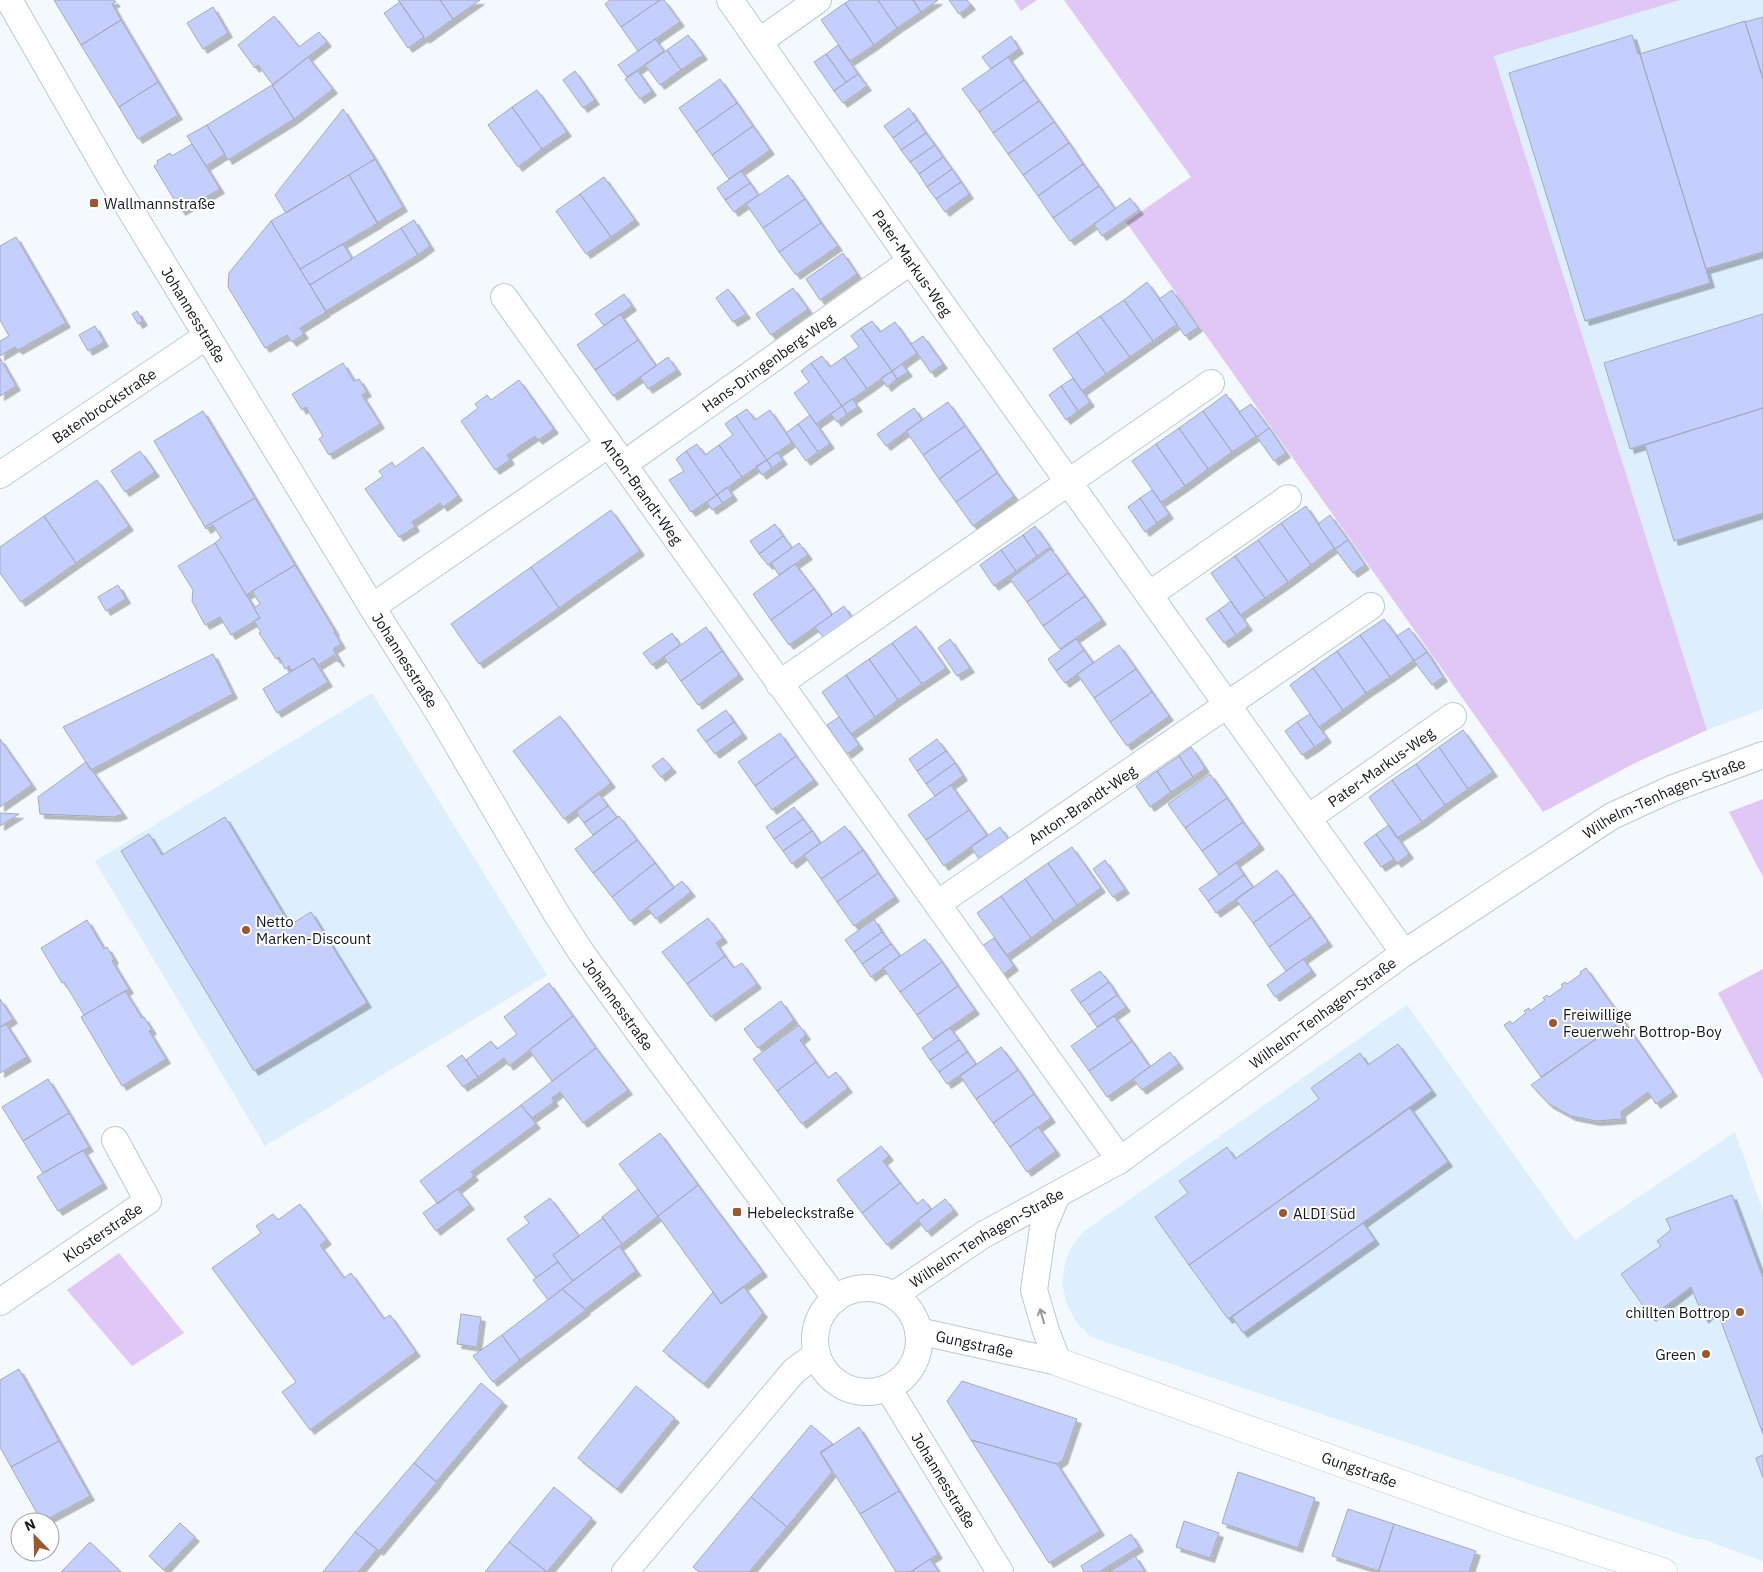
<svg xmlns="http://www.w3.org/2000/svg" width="1763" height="1572" viewBox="0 0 1763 1572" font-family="'IBM Plex Sans',sans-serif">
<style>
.built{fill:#ddeefd}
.green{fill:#e0c7f5}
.building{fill:#c5cffd;stroke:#a5a9b9;filter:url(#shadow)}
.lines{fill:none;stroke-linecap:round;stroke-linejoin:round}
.street-casing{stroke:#bac9d5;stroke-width:28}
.secondary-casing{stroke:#bac9d5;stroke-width:29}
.street{stroke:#fff;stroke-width:26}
.secondary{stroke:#fff;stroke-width:28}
.oneway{stroke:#959899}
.poi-dot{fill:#9d572d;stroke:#fff;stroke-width:2}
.labels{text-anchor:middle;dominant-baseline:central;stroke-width:4;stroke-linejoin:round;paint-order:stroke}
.poi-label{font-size:15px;fill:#13191d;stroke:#fff;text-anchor:start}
.street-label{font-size:15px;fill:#13191d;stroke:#fff}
</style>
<defs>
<filter id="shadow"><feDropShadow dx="4.5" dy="4.5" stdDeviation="0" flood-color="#0004"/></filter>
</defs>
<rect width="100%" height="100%" fill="#f3f9fe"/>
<!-- built -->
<path class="built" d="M1680,0h83v709l-56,21 -213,-675z
M372,693l175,282 -282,171 -170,-285z
M1407,1005l168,235 160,-108 28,79v350l-48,-17 -7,-4 -13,-1 -587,-196 -18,-7 -14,-14 -10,-20 -4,-19 3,-20 6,-15 12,-16z"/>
<!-- green -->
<path class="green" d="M1014,0h23l-16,11z
M1064,0h616l-186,56 213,674 -72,33 -92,49 -417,-590 65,-45z
M1763,799v78l-34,-65z
M1763,969v110l-45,-86z
M119,1253l65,80 -52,33 -65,-76z"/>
<!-- building -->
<path class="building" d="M54,0h60l2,2 -4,2 9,16 -40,25z
M398,0h42l13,19 -28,20z
M440,0h40l-27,19z
M610,0h50l-39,27 -16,-23z
M660,0h4l16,22 -42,29 -17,-24z
M850,0h28l19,28 -23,17 -29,-42z
M878,0h35l8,12 -24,16z
M913,0h25l-17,12z
M949,0h18l4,5 -12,9z
M400,2l24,35 -16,11 -24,-35z
M845,3l29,42 -24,16 -29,-41z
M213,7l15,26 -25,16 -16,-26z
M274,16l25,31 20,-15 8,10 -54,43 -15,-20 -3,3 -17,-23z
M1763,17v62l-18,-57z
M121,20l37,62 -39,25 -38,-62z
M1745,21l18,58v173l-57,17 -66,-215z
M688,35l15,20 -22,15 -14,-20z
M1632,35l6,19h2l70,229 -125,38 -76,-248z
M1011,36l8,13 -28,20 -9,-12z
M655,39l9,12 -37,26 -9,-12z
M838,45l20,29 -12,8 -20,-28z
M667,50l14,20 -21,15 -15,-20z
M826,54l20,28 -12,9 -20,-29z
M308,57l25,32 -39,30 -22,-34z
M1008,57l16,23 -45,32 -17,-23z
M575,71l20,29 -12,8 -20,-28z
M638,71l14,20 -12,8 -15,-20z
M858,74l9,12 -24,17 -9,-12z
M720,79l17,24 -41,29 -17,-24z
M1024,80l15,21 -46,32 -14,-21z
M158,82l20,33 -40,24 -19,-32z
M272,85l22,34 -66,41 -21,-35z
M537,90l30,42 -25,17 -30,-42z
M1039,101l15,21 -46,32 -15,-21z
M737,103l16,23 -41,29 -16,-23z
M512,107l30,42 -24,18 -30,-42z
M909,108l8,12 -24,18 -9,-12z
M343,109l32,50 -89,54 -11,-18z
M917,120l9,13 -25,17 -8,-12z
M1054,122l15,21 -46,32 -15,-21z
M207,125l18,29 -19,12 -19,-30z
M753,126l17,24 -41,29 -17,-24z
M926,133l9,12 -25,17 -9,-12z
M1069,143l14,21 -45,32 -15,-21z
M192,144l28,45 -39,22 -27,-45 4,-2 -1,-3 13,-8 2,3z
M935,145l8,12 -24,17 -9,-12z
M943,157l9,12 -25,18 -8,-13z
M375,159l28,48 -26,16 -28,-48z
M1083,164l16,22 -46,32 -15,-22z
M952,169l9,13 -25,17 -9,-12z
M741,171l9,12 -25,17 -8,-12z
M349,175l29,48 -78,46 -29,-48z
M788,175l17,24 -42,29 -17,-24z
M604,177l31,43 -24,17 -31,-43z
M961,182l8,12 -24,18 -9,-13z
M750,183l8,12 -24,17 -9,-12z
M1099,186l16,23 -45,32 -17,-23z
M580,194l31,43 -25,17 -30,-43z
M1130,198l9,12 -37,26 -8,-12z
M805,199l16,24 -42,29 -16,-24z
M414,220l16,26 -12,9 -17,-27z
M271,221l55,91 -26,16 4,6 -12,8 -5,-7 -22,13 -37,-61 1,-14z
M821,223l17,23 -42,29 -17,-23z
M401,228l17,27 -92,56 -16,-26z
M16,237l50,86 -48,27 -3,-3 -15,9v-15l9,-5 -9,-16v-74z
M343,244l9,15 -42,26 -10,-16z
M843,253l14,21 -37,26 -14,-21z
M1147,282l30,42 -24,17 -29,-41z
M793,288l15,21 -37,26 -15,-21z
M728,289l18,25 -13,8 -17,-24z
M1172,290l26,37 -13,9 -26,-37z
M624,294l8,12 -28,20 -9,-12z
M1124,300l29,41 -23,16 -30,-41z
M137,311l6,10 -5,3 -6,-10z
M620,314l18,26 -43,30 -18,-25z
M1763,314v94l-133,41 -26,-86z
M1100,316l30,41 -24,17 -29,-42z
M872,321l8,11 15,-10 22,31 -25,18 -31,-43z
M95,326l9,16 -16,9 -9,-16z
M861,328l31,43 -25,18 -23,-32 15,-10 -8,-11z
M1077,332l29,42 -24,17 -29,-42z
M923,336l20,28 -12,9 -20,-29z
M638,340l18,26 -43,30 -18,-26z
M822,356l8,11 14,-10 23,32 -25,17 -31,-43z
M668,357l9,13 -29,19 -8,-12z
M0,358l16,28 -16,10z
M343,363l11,18 5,-2 8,13 -5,3 18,29 -51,31 -10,-16 4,-3 -17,-29 -4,3 -10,-16z
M811,363l31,43 -26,18 -22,-31 15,-11 -8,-11z
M902,364l6,8 -11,7 -5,-8z
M892,371l5,8 -10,8 -6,-9z
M1073,378l17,24 -12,9 -17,-25z
M519,380l35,49 -16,11 -3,-4 -28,19 3,5 -15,10 -34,-49 17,-13 -3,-4 12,-9 4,5z
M1061,386l17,25 -12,9 -17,-25z
M1226,394l30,42 -24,16 -29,-41z
M852,399l6,8 -11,7 -5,-8z
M948,402l17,24 -42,29 -17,-24z
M1251,404l18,24 -12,9 -18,-25z
M842,406l5,8 -10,8 -6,-8z
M914,408l8,12 -36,26 -9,-12z
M1763,408v105l-89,28 -29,-96z
M747,409l8,11 15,-10 22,32 -25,18 -31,-44z
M203,411l52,87 -50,29 -51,-86z
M1203,411l29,41 -24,17 -29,-41z
M810,415l20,29 -12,8 -20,-28z
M736,416l31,44 -25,17 -23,-32 14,-10 -8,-11z
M798,424l20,28 -12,9 -20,-28z
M965,426l16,23 -42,30 -16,-24z
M1179,428l29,41 -23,17 -29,-42z
M1269,428l17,25 -12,8 -17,-24z
M697,444l8,11 14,-10 23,32 -25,18 -31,-44z
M1156,444l29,42 -24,16 -29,-41z
M423,447l35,49 -15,11 -3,-4 -28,19 3,5 -16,10 -34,-48 18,-13 -4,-5 13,-9 3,5z
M981,449l16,24 -41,29 -17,-23z
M140,451l15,21 -30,20 -14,-21z
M686,451l31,44 -26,17 -22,-32 15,-9 -8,-12z
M777,452l6,8 -11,8 -5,-8z
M767,460l5,8 -10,7 -6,-9z
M997,473l17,23 -41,30 -17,-24z
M97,480l32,46 -53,37 -32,-47z
M727,487l6,9 -10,7 -6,-8z
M1152,490l17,24 -12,9 -17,-25z
M717,495l6,8 -11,7 -5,-8z
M255,498l40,67 -49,30 -31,-52 6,-5 -8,-13 -7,4 -1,-2z
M1140,498l17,25 -12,9 -17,-25z
M1306,506l28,42 -23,17 -30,-42z
M611,510l29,41 -81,57 -28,-41z
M1330,515l18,25 -13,9 -17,-25z
M44,516l32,47 -55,39 -21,-29v-26z
M1281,523l30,42 -23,17 -30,-42z
M775,524l8,12 -24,18 -9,-13z
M1035,526l15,21 -13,9 -14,-21z
M1023,535l14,21 -21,15 -15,-21z
M783,536l9,12 -24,17 -9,-11z
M1258,540l30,42 -23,16 -30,-42z
M1348,540l17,25 -12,8 -18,-24z
M215,543l45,75 -29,17 -11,-18 -15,8 -13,-24 1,-11 -15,-24z
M799,543l9,12 -29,20 -8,-12z
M1051,549l17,24 -41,29 -17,-23z
M1001,550l15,21 -22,15 -14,-21z
M1235,556l30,42 -25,17 -29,-42z
M795,564l19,25 -43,31 -18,-26z
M295,565l40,66 -1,1 7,12 -8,5 7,13h-2l-4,-7 -16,10 -4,-7 -22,13 -3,-5 -4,3 -6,-12 -3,2 -17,-26 2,-1 -7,-11 6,-3 -6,-10 6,-4 -8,-13z
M531,567l28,41 -80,56 -28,-40z
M1068,573l17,23 -42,30 -16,-24z
M118,585l8,14 -20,12 -8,-14z
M814,589l18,26 -43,30 -18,-25z
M1085,596l17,24 -42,29 -17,-23z
M1231,601l17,25 -12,9 -17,-25z
M844,606l8,12 -28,20 -9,-11z
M1219,610l17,25 -12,8 -18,-24z
M1384,619l30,41 -24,17 -30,-42z
M916,626l30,42 -24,16 -30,-41z
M706,627l16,24 -41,30 -17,-24z
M1409,628l18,24 -13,9 -17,-25z
M672,633l8,12 -28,20 -9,-12z
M1360,635l30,42 -24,16 -29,-42z
M950,639l20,29 -13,8 -19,-28z
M1076,639l8,11 -28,21 -8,-12z
M892,643l30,41 -24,16 -29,-41z
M1119,645l17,24 -42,29 -17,-24z
M1084,650l9,13 -28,20 -9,-12z
M722,651l17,24 -41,30 -17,-24z
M1337,651l29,42 -23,17 -30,-42z
M1427,652l16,25 -11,8 -18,-24z
M213,654l20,40 -142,76 -28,-43z
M313,658l15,24 -51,31 -14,-24z
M869,659l29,41 -23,17 -29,-42z
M1313,668l30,42 -24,17 -29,-42z
M1136,669l16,23 -42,30 -16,-24z
M846,675l29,42 -24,17 -29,-42z
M1152,692l17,24 -42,30 -17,-24z
M726,710l8,12 -28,20 -9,-12z
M1310,714l17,24 -12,9 -18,-25z
M560,716l51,67 -47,36 -51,-68z
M839,717l20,28 -12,9 -20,-29z
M734,722l9,12 -28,20 -9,-12z
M1297,722l18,25 -13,8 -17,-24z
M1463,730l30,42 -25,17 -29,-42z
M780,733l16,23 -41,30 -17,-24z
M0,739l32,46 -32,22z
M937,739l9,12 -29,20 -8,-12z
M1191,747l14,21 -12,9 -14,-21z
M1439,747l29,42 -23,16 -29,-41z
M946,751l9,12 -29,21 -9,-13z
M796,756l18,24 -42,30 -17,-24z
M1179,756l14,21 -22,15 -14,-21z
M663,758l9,10 -11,9 -9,-11z
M86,762l37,52 -9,3 -74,-3 -2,-17z
M955,763l8,13 -28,20 -9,-12z
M1416,764l29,41 -23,17 -30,-42z
M1157,771l14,21 -21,15 -14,-21z
M1210,774l17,24 -42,30 -17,-24z
M1392,780l30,42 -25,16 -28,-41z
M951,785l18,25 -43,30 -18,-25z
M599,794l9,12 -24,17 -8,-11z
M1227,798l16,24 -41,29 -17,-23z
M608,806l9,11 -24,18 -9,-12z
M794,807l9,12 -29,20 -8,-12z
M969,810l18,25 -43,31 -18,-26z
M0,813l19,1 -19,12z
M619,816l18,24 -44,33 -18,-24z
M225,817l65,108 21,-13 56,91 -113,68 -133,-220 28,-17 13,21z
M803,819l9,12 -29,20 -9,-12z
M1243,822l17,23 -41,30 -17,-24z
M1389,825l20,29 -12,9 -21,-29z
M845,826l18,24 -42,29 -17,-24z
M1000,827l8,12 -29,20 -8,-12z
M812,831l8,12 -28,21 -9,-13z
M1376,834l18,25 -13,8 -17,-24z
M637,840l18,23 -43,34 -19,-24z
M1072,847l29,41 -24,17 -29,-42z
M863,850l15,23 -41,29 -16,-23z
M1105,860l20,29 -12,8 -20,-28z
M655,863l19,25 -44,33 -18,-24z
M1048,863l29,42 -23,16 -29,-42z
M1236,863l8,12 -36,26 -9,-12z
M1277,870l17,24 -41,29 -17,-23z
M878,873l17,24 -41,29 -17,-24z
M1244,875l9,12 -37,26 -8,-12z
M1025,879l29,42 -23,17 -30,-42z
M682,881l9,11 -35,27 -9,-11z
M1294,894l17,23 -42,30 -16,-24z
M1001,896l30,42 -24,17 -30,-42z
M1311,917l17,25 -42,29 -17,-24z
M708,918l15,20 -7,5 9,13 -38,28 -25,-32z
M874,919l8,13 -28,20 -9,-12z
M87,920l17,29 3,-2 7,12 -2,2 17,28 -45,26 -20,-33 -2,1 -21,-35z
M882,932l9,12 -29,20 -8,-12z
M994,938l20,28 -12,9 -20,-29z
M925,939l17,23 -42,30 -17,-24z
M891,944l9,12 -29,21 -9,-13z
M725,956l9,12 8,-5 15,21 -46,33 -24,-33z
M1303,959l9,12 -37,26 -8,-12z
M942,962l16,24 -41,29 -17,-23z
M1586,968l37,52 -82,57 -37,-52 6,-4 2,3 14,-11 -2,-2 5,-3 1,3 15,-11 -2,-2 4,-3 2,2 14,-10 -2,-2 4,-3 2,2 14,-10 -1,-2z
M1100,971l9,11 -29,21 -9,-13z
M1109,982l8,13 -28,20 -9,-12z
M549,983l24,33 -64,50 -5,-8 -26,19 -12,-17 25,-19 6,8 20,-15 -13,-17z
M958,986l17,24 -42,29 -16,-24z
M125,991l17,27 2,-1 8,13 -3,1 17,28 -44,27 -41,-69z
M1117,995l9,12 -29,20 -8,-12z
M0,999l13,20 -13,8z
M781,1001l13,19 -36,28 -14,-19z
M573,1016l23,32 -44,33 -23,-31z
M1114,1016l18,25 -43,30 -18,-25z
M1623,1020l50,72 -17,12 -8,-12 -27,20 1,7 -26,2 -25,-5 -22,-12 -18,-19z
M6,1024l21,33 -27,16v-46z
M799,1025l7,10 -6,5 16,22 -39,29 -24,-32z
M950,1028l9,12 -29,20 -8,-12z
M959,1040l8,12 -28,20 -9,-12z
M1132,1041l18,26 -43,30 -18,-26z
M1398,1044l34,47 -243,174 -34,-48 33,-24 -9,-12 48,-34 8,12 84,-60 -8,-11 49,-35 8,12z
M1001,1047l17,23 -42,29 -16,-23z
M596,1048l32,42 -45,33 -23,-31 -8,6 2,4 -22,16 -11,-13z
M967,1052l9,12 -29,20 -8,-12z
M1170,1052l9,12 -37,26 -9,-11z
M462,1055l16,22 -15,10 -16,-21z
M816,1062l12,16 8,-6 12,16 -46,36 -25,-33z
M1018,1070l16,24 -41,29 -17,-24z
M48,1079l21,34 -46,28 -21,-34z
M1034,1094l17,24 -41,29 -17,-24z
M521,1105l15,19 -65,48 3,4 -36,28 -18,-23z
M1410,1108l38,54 -220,157 -39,-54z
M69,1113l20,34 -46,26 -20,-32z
M1038,1127l18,24 -29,21 -17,-25z
M660,1133l38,52 -40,31 -39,-52z
M881,1146l8,10 -6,5 17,22 -38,30 -25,-33z
M83,1150l20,34 -45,27 -21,-34z
M900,1183l17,21 6,-5 8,10 -44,36 -25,-32z
M698,1185l65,87 -42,31 -63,-87z
M457,1189l13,16 -34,26 -13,-18z
M638,1189l20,27 -36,28 -20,-27z
M1732,1195l31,83v156l-47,-126 -12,11 -13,-32 -40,30 -30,-43 40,-28 -4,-5 14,-11 -5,-11z
M550,1198l29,38 -26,19 5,7 -22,16 -29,-39 22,-16 -5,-6z
M945,1199l9,11 -27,22 -9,-12z
M300,1204l27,36 -7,5 24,33 7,-5 33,46 6,-4 26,37 -106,78 -28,-38 14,-10 -84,-114 49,-35 -5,-7 17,-12 5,6z
M603,1218l19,26 -49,37 -20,-26z
M1363,1223l12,17 -132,93 -11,-16z
M619,1246l18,26 -1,-1 -51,38 -23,-20z
M558,1262l15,19 -25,19 -15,-20z
M744,1287l19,26 -59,71 -41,-33 50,-59 8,12z
M562,1289l24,21 -66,50 -18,-25z
M461,1314l20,3 -4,30 -20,-3z
M502,1335l18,25 -27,22 -20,-26z
M19,1369l40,72 -48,26 -11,-20v-67z
M962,1381l115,38 -14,41 -6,4 -86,-24 -24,-39z
M481,1383l22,19 -67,80 -22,-19z
M636,1386l39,32 -58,71 -39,-31z
M811,1425l22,19 -13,8 12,20 -45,55 -36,-30z
M859,1427l40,64 -39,23 -39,-61z
M971,1440l86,24 43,67 -51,32z
M59,1441l31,55 -48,26 -31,-55z
M1763,1455v23l-7,-20z
M414,1463l23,19 -58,69 -24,-19z
M1238,1472l77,26 -17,50 -76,-25z
M554,1487l38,31 -45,54 -38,-30z
M899,1491l39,63 -28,18h-14l-36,-58z
M751,1497l36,30 -38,45h-50l-6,-5z
M1348,1509l46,15 -15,47 -47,-15z
M1184,1521l35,12 -9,25 -34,-11z
M180,1523l15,14 -31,33 -15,-14z
M1394,1524l82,27 -7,21h-91z
M355,1532l22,17 -19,23h-35z
M1131,1534l8,13 -40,25h-15l-3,-6z
M90,1542l31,30h-60z
M509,1542l38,30h-62z
M1135,1556l10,16h-36z
M930,1559l9,13h-28z"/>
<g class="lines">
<!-- street casing -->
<g class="street-casing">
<g id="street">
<path id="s1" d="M9,0l105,183 258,424 65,103 119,203 25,39 62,86 193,261"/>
<path id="s2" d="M730,0l181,261 493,692"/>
<path d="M760,41l58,-41"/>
<path id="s3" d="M504,297l616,863"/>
<path id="s4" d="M624,464l287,-203"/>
<path id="s5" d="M0,475l207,-139"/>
<path d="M1149,595l139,-97"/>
<path d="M372,607l237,-163"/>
<path d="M779,684l432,-301"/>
<path id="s6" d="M1308,818l145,-102"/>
<path id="s7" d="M937,904l434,-298"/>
<path d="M1057,1195l-14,33 -9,62 12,41 12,31"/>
<circle cx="867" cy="1340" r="52"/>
<path id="s8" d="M894,1295l89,-60 137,-75 284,-207 208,-137 59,-27 92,-34"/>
<path id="s9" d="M0,1302l148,-101 -33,-61"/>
<path id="s10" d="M918,1331l140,31"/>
<path id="s11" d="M888,1388l112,184"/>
<path d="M625,1572l169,-201 23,-17"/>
</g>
</g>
<!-- secondary casing -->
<g class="secondary-casing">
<g id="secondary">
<path id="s12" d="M1058,1362l453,161 152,49"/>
</g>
</g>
<!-- street -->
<use href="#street" class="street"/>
<!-- secondary -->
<use href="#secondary" class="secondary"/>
</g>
<!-- one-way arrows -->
<defs><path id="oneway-shaft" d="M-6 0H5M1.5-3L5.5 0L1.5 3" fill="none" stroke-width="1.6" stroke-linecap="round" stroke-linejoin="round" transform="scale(1.25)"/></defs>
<use class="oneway" href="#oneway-shaft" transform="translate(1042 1316) rotate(-106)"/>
<!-- markers -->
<g class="poi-dot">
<rect x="89" y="198" width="10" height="10" rx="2.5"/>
<circle cx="246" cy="930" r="5"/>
<circle cx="1553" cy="1023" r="5"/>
<rect x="732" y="1207" width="10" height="10" rx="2.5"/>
<circle cx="1283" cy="1213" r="5"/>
<circle cx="1740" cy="1312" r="5"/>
<circle cx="1706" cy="1354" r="5"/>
</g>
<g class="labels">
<!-- poi labels -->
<g class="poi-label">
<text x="104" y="203">Wallmannstraße</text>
<text x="256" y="921">Netto<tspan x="256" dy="17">Marken-Discount</tspan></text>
<text x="1563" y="1014">Freiwillige<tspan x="1563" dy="17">Feuerwehr Bottrop-Boy</tspan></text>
<text x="747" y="1212">Hebeleckstraße</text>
<text x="1293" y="1213">ALDI Süd</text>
<text x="1730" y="1312" text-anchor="end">chillten Bottrop</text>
<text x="1696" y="1354" text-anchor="end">Green</text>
</g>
<!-- street labels -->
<g class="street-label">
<text stroke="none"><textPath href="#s2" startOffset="320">Pater-Markus-Weg</textPath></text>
<text stroke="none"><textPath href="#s1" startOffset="365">Johannesstraße</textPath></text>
<text stroke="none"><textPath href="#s4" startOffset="176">Hans-Dringenberg-Weg</textPath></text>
<text stroke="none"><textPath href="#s5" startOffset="125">Batenbrockstraße</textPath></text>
<text stroke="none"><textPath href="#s3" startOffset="238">Anton-Brandt-Weg</textPath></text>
<text stroke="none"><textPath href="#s1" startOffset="770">Johannesstraße</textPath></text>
<text stroke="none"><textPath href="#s6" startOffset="89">Pater-Markus-Weg</textPath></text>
<text stroke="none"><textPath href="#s8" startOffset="919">Wilhelm-Tenhagen-Straße</textPath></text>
<text stroke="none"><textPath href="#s7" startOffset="176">Anton-Brandt-Weg</textPath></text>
<text stroke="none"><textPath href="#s1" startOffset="1175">Johannesstraße</textPath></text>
<text stroke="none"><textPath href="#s8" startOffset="514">Wilhelm-Tenhagen-Straße</textPath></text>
<text stroke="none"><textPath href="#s9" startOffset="124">Klosterstraße</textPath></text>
<text stroke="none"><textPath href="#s8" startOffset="109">Wilhelm-Tenhagen-Straße</textPath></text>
<text stroke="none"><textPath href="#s10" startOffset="58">Gungstraße</textPath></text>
<text stroke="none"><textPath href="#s12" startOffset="320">Gungstraße</textPath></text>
<text stroke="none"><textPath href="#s11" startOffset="108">Johannesstraße</textPath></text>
</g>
</g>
<!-- north arrow -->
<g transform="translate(35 1537) rotate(337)"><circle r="24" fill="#ffffff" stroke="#a1a3a5"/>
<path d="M0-4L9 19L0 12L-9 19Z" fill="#9d572d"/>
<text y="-8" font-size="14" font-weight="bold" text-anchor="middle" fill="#13191d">N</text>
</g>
</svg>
